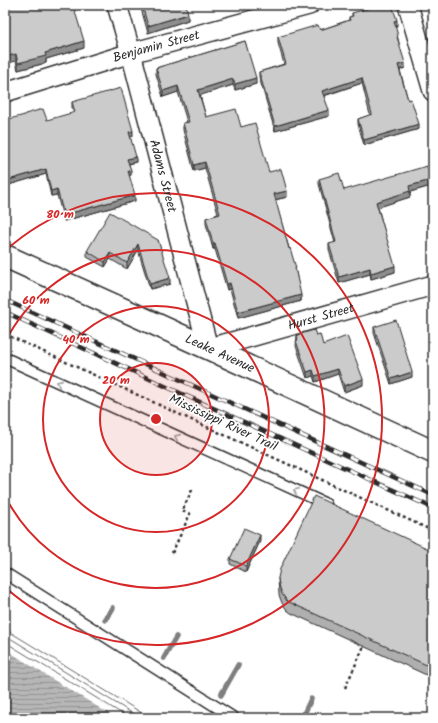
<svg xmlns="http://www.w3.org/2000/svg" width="438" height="723" viewBox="0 0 438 723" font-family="Kalam,sans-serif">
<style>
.water{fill:url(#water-rules);stroke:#7e7e7e}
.pier{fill:#fff}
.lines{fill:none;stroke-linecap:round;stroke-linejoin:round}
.shore{stroke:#636363;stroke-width:1}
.stream{stroke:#7e7e7e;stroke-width:5.5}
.service-casing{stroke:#2b2b2b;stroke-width:13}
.minor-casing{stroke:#2b2b2b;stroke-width:22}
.tertiary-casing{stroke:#2b2b2b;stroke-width:25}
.path{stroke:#2b2b2b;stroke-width:2.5;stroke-dasharray:3 3;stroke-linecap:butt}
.service{stroke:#fff;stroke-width:10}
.minor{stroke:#fff;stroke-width:19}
.tertiary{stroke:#fff;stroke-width:22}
.rail-casing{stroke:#2b2b2b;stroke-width:4.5}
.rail{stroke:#fff;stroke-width:3;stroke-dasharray:9;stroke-linecap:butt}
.wall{fill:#afafaf;stroke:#2b2b2b}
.shaded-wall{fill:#8e8e8e;stroke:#2b2b2b}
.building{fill:#cbcbcb;stroke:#2b2b2b}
.oneway{stroke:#a0a0a0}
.ring{fill:none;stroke:#d62828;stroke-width:2}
.labels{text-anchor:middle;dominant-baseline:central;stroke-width:3.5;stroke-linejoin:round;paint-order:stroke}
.street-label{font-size:13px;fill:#2b2b2b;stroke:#fff}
.centre{fill:#d62828;stroke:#fff;stroke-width:2}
.ring-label{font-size:12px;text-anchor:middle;font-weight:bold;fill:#d62828;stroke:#fff;stroke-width:3.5;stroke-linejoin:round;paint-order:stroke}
</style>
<defs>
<pattern id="water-rules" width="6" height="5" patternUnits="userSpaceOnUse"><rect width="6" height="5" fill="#b6b6b6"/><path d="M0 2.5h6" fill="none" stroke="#949494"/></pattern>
</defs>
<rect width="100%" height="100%" fill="#fff"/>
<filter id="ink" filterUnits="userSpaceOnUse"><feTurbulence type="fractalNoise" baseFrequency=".025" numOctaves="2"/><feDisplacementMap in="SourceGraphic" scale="8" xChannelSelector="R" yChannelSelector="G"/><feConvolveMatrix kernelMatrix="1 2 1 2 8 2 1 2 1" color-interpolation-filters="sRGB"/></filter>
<g filter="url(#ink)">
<!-- water -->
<path class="water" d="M5,624l152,94h-152z"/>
<!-- pier -->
<path class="pier" d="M5,622l149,92 5,4h-43l-72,-44 -39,-25z"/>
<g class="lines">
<!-- shore -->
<path class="shore" d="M5,629l145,89
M5,635l135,83
M5,642l124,76"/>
<!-- stream -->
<path class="stream" d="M105,620l8,-12
M164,658l12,-21
M221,695l17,-30
M302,718l9,-19"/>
<!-- service casing -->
<g class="service-casing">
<path id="service" d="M5,358l321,146
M5,573l229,145"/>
</g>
<!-- minor casing -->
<g class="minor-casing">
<g id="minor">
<path id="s1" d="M117,5l14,48 77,295 28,-7 197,-56"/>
<path d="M408,5l25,86"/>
<path id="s2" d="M5,92l126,-39 178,-48"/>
</g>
</g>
<!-- tertiary casing -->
<g class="tertiary-casing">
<g id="tertiary">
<path id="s3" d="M5,256l203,92 225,104"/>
</g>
</g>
<!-- path -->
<path class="path" d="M5,334l428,197
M172,553l18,-39 -8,-3 11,-23
M345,688l19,-42"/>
<!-- service -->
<use href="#service" class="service"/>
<!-- minor -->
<use href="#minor" class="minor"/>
<!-- tertiary -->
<use href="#tertiary" class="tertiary"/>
<!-- rail casing -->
<g class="rail-casing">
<path id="rail" d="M5,300l428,195
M5,312l175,81 253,115"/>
</g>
<!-- rail -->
<use href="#rail" class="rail"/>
</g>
<!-- wall -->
<path class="wall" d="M5,5l79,43 -38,11v4l-28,7 -2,-9z
M140,5h46l2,15 -40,13z
M352,13l45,13h-2l10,42 -5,2 8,30 11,29 -55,16 -6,-21v-5l12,-4 -8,-32 -38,13 5,20 -54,15 -16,-54v-5l25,-8 -6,-21v-6l42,-7 29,-10v-3h3z
M245,41l11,43 -21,6 -2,-5 -33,10 6,22 35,10 28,45 18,25 -12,3 21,72 5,29 -63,17 -8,-29 -3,1 -12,-41h-2l-7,-25v-6l12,-4 -13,-46 -11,3 -11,-41v-7l4,-1 -9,-30 -15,5 -7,-23v-6z
M72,102l61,34 -3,1 6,25 -7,2 2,11 -2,1 6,25 -71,20 -7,-26 -6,1 -5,-22 -41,12 69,-73 -2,-5z
M319,179l25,11 87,-4 -21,6v5l-32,10 17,65 -24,7 -1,-5 -31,9 -10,-33v-6l6,-1 -16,-59z
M158,240l12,44 -20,5 -12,-39 -11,19 -17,-10 -5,8 -18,-10v-6z
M374,327l38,50 -21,7 -17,-51z
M297,335h19l7,10 40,40 -19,7 -6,-18 -23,8 -2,-6 -6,2 -11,-32z
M260,541l-14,31 -16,-8v-5z
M433,551v127l-142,-65 -4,-3 -5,-7 -3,-8 -1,-17z"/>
<!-- shaded-wall -->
<path class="shaded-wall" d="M188,14v6l-40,13v-7z
M397,20v6h-3v-5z
M84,41v7l-38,11v4l-28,7v-7l27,-10z
M16,54v7l-11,3v-7z
M405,63v5l-7,2v-5z
M256,78v6l-21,6v-6z
M362,78v5l-40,13v-5z
M233,79v6l-35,11v-6z
M178,86v6l-15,5v-6z
M329,110v6l-54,15v-5z
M419,124v5l-55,16v-5z
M133,131v5l-4,1v-5z
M136,157v5l-9,2v-5z
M205,162v6l-11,3v-6z
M46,169v5l-41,12v-5z
M131,170v5l-3,1v-5z
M431,180v6l-21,6v5l-34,11v-6l33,-16z
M57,189v6l-6,1v-5z
M287,191v6l-13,3v-6z
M135,195v6l-71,20v-6z
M213,243h2v6h-2z
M138,244v6l-11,19v-6z
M110,253v6l-5,8v-5z
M395,266v6l-24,7v-6z
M370,268v6l-31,9v-6z
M170,278v6l-20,5v-5z
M230,283v6l-3,1v-6z
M301,295v6l-63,17v-6z
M338,369v5l-23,8v-6z
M313,370v6l-6,2v-6z
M412,372v5l-21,7v-5z
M363,379v6l-19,7v-6z
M260,535v6l-14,31v-6z"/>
<!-- building -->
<path class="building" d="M5,5h68l11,36 -39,12 1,3 -28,7 -2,-9 -11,3z
M142,5h44l2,9 -40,12z
M380,5h12l5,15 -3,1 4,15 -1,1 8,26 -7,2 10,35 3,-1 8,25 -55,16 -6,-21 14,-5 -10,-36 -40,13 7,19 -54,16 -16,-54 27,-8 -8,-27 40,-12 2,5 30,-10 -1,-3 4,-1 -1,-3z
M245,41l11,37 -21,6 -2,-5 -35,11 8,27 30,-8 5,18 14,-4 14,49 12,-3 6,22 -13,3 15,55 1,-1 6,20h-1l6,27 -63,17 -8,-29 -3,1 -12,-41h-2l-7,-25 14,-4 -15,-52 -11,3 -11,-42 6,-1 -11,-36 -15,5 -7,-23z
M121,88l12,43 -4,1 7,25 -9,2 4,11 -3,1 7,24 -71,20 -7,-26 -6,2 -5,-22 -41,12v-61l20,-5v-1l18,-5 4,11 28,-8 -3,-10z
M427,166l4,14 -22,6 1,5 -34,11 19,64 -24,7 -1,-5 -31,9 -10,-33 7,-2 -17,-63 20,-6 5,17z
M110,212l48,28 12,38 -20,6 -12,-40 -11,19 -17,-10 -5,9 -18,-11z
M396,320l16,52 -21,7 -17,-52z
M314,330l2,5 4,-1 3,11 24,-9 16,43 -19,7 -6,-17 -23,7 -2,-6 -6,2 -11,-31 2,-1 -1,-5z
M314,496l119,55v117l-142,-65 -4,-2 -5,-7 -3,-9 -1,-7 2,-9z
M244,528l16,7 -14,31 -16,-7z"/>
<!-- one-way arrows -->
<defs><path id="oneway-chevron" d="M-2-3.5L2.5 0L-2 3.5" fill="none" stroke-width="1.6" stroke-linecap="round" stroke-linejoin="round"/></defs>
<g class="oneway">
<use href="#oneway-chevron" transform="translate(59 383) rotate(-156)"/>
<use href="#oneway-chevron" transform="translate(177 437) rotate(-156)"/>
<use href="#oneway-chevron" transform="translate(296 491) rotate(-156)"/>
</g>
</g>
<!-- distance rings -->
<circle cx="156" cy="419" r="56" fill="#d62828" fill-opacity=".12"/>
<g class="ring">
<circle cx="156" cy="419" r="56"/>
<circle cx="156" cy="419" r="113"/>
<path d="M5 342A169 169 0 1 1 5 496"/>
<path d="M6 250A226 226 0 1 1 6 588"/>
</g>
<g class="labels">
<!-- street labels -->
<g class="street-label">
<text stroke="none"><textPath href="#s2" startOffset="158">Benjamin Street</textPath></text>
<text stroke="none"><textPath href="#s1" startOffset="177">Adams Street</textPath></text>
<text stroke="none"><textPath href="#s1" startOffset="472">Hurst Street</textPath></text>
<text stroke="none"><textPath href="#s3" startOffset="236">Leake Avenue</textPath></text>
<text transform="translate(223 423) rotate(25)">Mississippi River Trail</text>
</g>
</g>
<circle cx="156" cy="419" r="6" class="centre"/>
<g class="ring-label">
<text x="60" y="218">80 m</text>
<text x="36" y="304">60 m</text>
<text x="76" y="343">40 m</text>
<text x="116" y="384">20 m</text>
</g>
<!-- margin -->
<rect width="438" height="723" fill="none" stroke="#fff" stroke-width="20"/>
<rect x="10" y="10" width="418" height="703" fill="none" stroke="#2b2b2b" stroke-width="1.5" filter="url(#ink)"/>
</svg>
